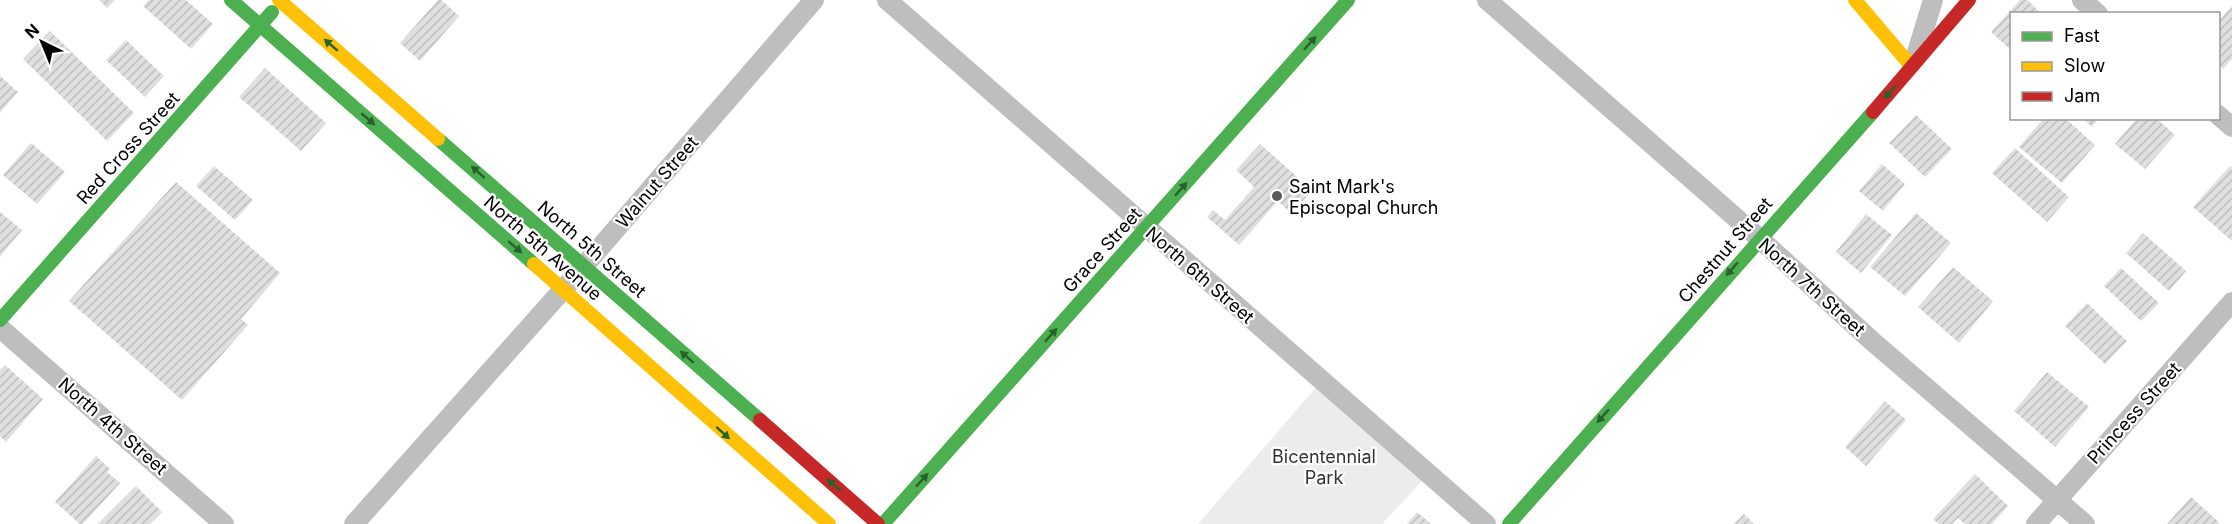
<svg xmlns="http://www.w3.org/2000/svg" width="2232" height="524" viewBox="0 0 2232 524" font-family="Inter,sans-serif">
<style>
.green{fill:#ececec}
.building{fill:url(#building-hatch)}
.lines{fill:none;stroke-linecap:round;stroke-linejoin:round}
.street{stroke:#bebebe;stroke-width:20}
.fast{stroke:#4caf50;stroke-width:14}
.slow{stroke:#ffc107;stroke-width:14}
.jam{stroke:#c62828;stroke-width:14}
.oneway{fill:#2a602c}
.poi-dot{fill:#595959;stroke:#fff;stroke-width:2}
.labels{text-anchor:middle;dominant-baseline:central;stroke-width:4.5;stroke-linejoin:round;paint-order:stroke}
.street-label{font-size:18px;fill:#000;stroke:#fff}
.poi-label{font-size:18px;fill:#000;stroke:#fff;text-anchor:start}
.park-label{font-size:18px;fill:#333;stroke:#fff}
</style>
<defs>
<pattern id="building-hatch" width="6" height="6" patternUnits="userSpaceOnUse" patternTransform="scale(1.5)"><rect width="6" height="6" fill="#dfdfdf"/><path d="M-1 1l2-2M0 6l6-6M5 7l2-2" fill="none" stroke="#bebebe"/></pattern>
</defs>
<rect width="100%" height="100%" fill="#fff"/>
<!-- green -->
<path class="green" d="M1319,384l107,93 -44,47h-184z"/>
<!-- building -->
<path class="building" d="M99,0h16l-8,8z
M149,0h37l27,24 -22,25 -48,-43z
M438,0h3l18,16 -39,45 -20,-18z
M2020,0h7l15,14h-30v37l-21,-19z
M2232,6v53l-9,10 -5,-5v-42z
M50,31l84,82 -27,28 -84,-82z
M126,40l38,36 -19,21 -39,-37z
M265,68l61,55 -25,28 -62,-54z
M0,76l18,16 -18,21z
M1916,115l36,34 -27,28 -36,-34z
M2044,118h21l30,27 -33,38 -43,-36z
M2082,118h17l-7,9z
M2137,118h19l19,17 -30,34 -30,-25z
M31,143l34,29 -28,32 -34,-29z
M1260,144l52,46 -20,24 -14,-13 -39,44 -32,-28 6,-7 12,10 29,-33 -18,-17z
M2015,148l54,49 -22,25 -55,-49z
M1882,164l23,20 -22,27 -24,-20z
M214,166l39,34 -18,20 -39,-34z
M2230,166l2,1v74l-39,-34z
M176,182l104,91 -39,46 7,6 -66,75 -113,-99z
M0,212l22,18 -22,27z
M1916,213l35,30 -46,53 -35,-29z
M1866,214l26,21 -31,38 -25,-21z
M2143,233l43,38 -17,20 -43,-38z
M1953,267l40,34 -34,42 -41,-36z
M2121,268l38,35 -18,18 -37,-35z
M2087,303l40,38 -22,23 -40,-38z
M5,365l38,34 -37,43 -6,-6v-66z
M2047,372l42,35 -34,40 -41,-36z
M1885,401l21,19 -40,46 -21,-19z
M96,456l14,13 -3,3 13,11 -37,41h-3l-25,-22z
M1975,474l33,32 -16,18h-27l-7,-6 -6,6h-13l-6,-5z
M136,486l26,26 -12,12h-52z
M2191,497l29,26 -2,1h-51z
M1417,512l14,12h-24z
M1744,514l10,10h-20z"/>
<g class="lines">
<!-- street -->
<path class="street" d="M887,0l599,524
M1487,0l272,238 113,103 213,183
M2082,0l16,14
M1915,59l18,-59
M2218,115l14,12
M0,328l224,196
M354,524l230,-258 230,-266
M2036,524l196,-222"/>
<!-- fast -->
<path class="fast" d="M231,0l303,264
M438,139l322,281
M0,320l272,-308
M883,524l465,-524
M1509,524l364,-412"/>
<!-- slow -->
<path class="slow" d="M279,0l159,139
M1855,0l57,67
M534,264l295,260"/>
<!-- jam -->
<path class="jam" d="M1873,112l96,-112
M760,420l118,104"/>
</g>
<!-- one-way arrows -->
<defs><path id="oneway-solid" d="M-6-.8H1V-3.2L6.5 0L1 3.2V.8H-6Z" transform="scale(1.5)"/></defs>
<g class="oneway">
<use href="#oneway-solid" transform="translate(1310 43) rotate(-48)"/>
<use href="#oneway-solid" transform="translate(331 45) rotate(-139)"/>
<use href="#oneway-solid" transform="translate(1890 92) rotate(132)"/>
<use href="#oneway-solid" transform="translate(368 119) rotate(41)"/>
<use href="#oneway-solid" transform="translate(478 172) rotate(-138)"/>
<use href="#oneway-solid" transform="translate(1181 189) rotate(-48)"/>
<use href="#oneway-solid" transform="translate(515 247) rotate(41)"/>
<use href="#oneway-solid" transform="translate(1732 269) rotate(131)"/>
<use href="#oneway-solid" transform="translate(1051 335) rotate(-48)"/>
<use href="#oneway-solid" transform="translate(687 357) rotate(-139)"/>
<use href="#oneway-solid" transform="translate(1603 416) rotate(131)"/>
<use href="#oneway-solid" transform="translate(723 433) rotate(42)"/>
<use href="#oneway-solid" transform="translate(922 480) rotate(-48)"/>
<use href="#oneway-solid" transform="translate(834 485) rotate(-139)"/>
</g>
<!-- markers -->
<circle class="poi-dot" cx="1277" cy="196" r="6"/>
<g class="labels">
<!-- street labels -->
<g class="street-label">
<text transform="translate(128 148) rotate(-48)">Red Cross Street</text>
<text transform="translate(657 182) rotate(-49)">Walnut Street</text>
<text transform="translate(543 248) rotate(41)">North 5th Avenue</text>
<text transform="translate(592 249) rotate(41)">North 5th Street</text>
<text transform="translate(1102 250) rotate(-48)">Grace Street</text>
<text transform="translate(1725 250) rotate(-49)">Chestnut Street</text>
<text transform="translate(1200 275) rotate(41)">North 6th Street</text>
<text transform="translate(1812 287) rotate(42)">North 7th Street</text>
<text transform="translate(2134 413) rotate(-48)">Princess Street</text>
<text transform="translate(113 426) rotate(41)">North 4th Street</text>
</g>
<!-- poi labels -->
<g class="poi-label">
<text x="1289" y="186">Saint Mark's<tspan x="1289" dy="21">Episcopal Church</tspan></text>
</g>
<!-- park labels -->
<g class="park-label">
<text x="1324" y="456">Bicentennial<tspan x="1324" dy="21">Park</tspan></text>
</g>
</g>
<!-- legend -->
<rect x="2010" y="12" width="210" height="108" fill="#ffffff" stroke="#999999" stroke-width="1.5"/>
<rect x="2022" y="32" width="30" height="9" fill="#4caf50" stroke="#999999" stroke-width="1.5"/>
<text x="2064" y="42" font-size="18" fill="#000000">Fast</text>
<rect x="2022" y="62" width="30" height="9" fill="#ffc107" stroke="#999999" stroke-width="1.5"/>
<text x="2064" y="72" font-size="18" fill="#000000">Slow</text>
<rect x="2022" y="92" width="30" height="9" fill="#c62828" stroke="#999999" stroke-width="1.5"/>
<text x="2064" y="102" font-size="18" fill="#000000">Jam</text>
<!-- north arrow -->
<g transform="translate(42 42) rotate(317)" stroke="#ffffff" stroke-width="4.5" paint-order="stroke">
<path d="M0-4.5L10 22L0 15L-10 22Z" fill="#000000"/>
<text y="-9" font-size="16" font-weight="bold" text-anchor="middle" fill="#000000">N</text>
</g>
</svg>
